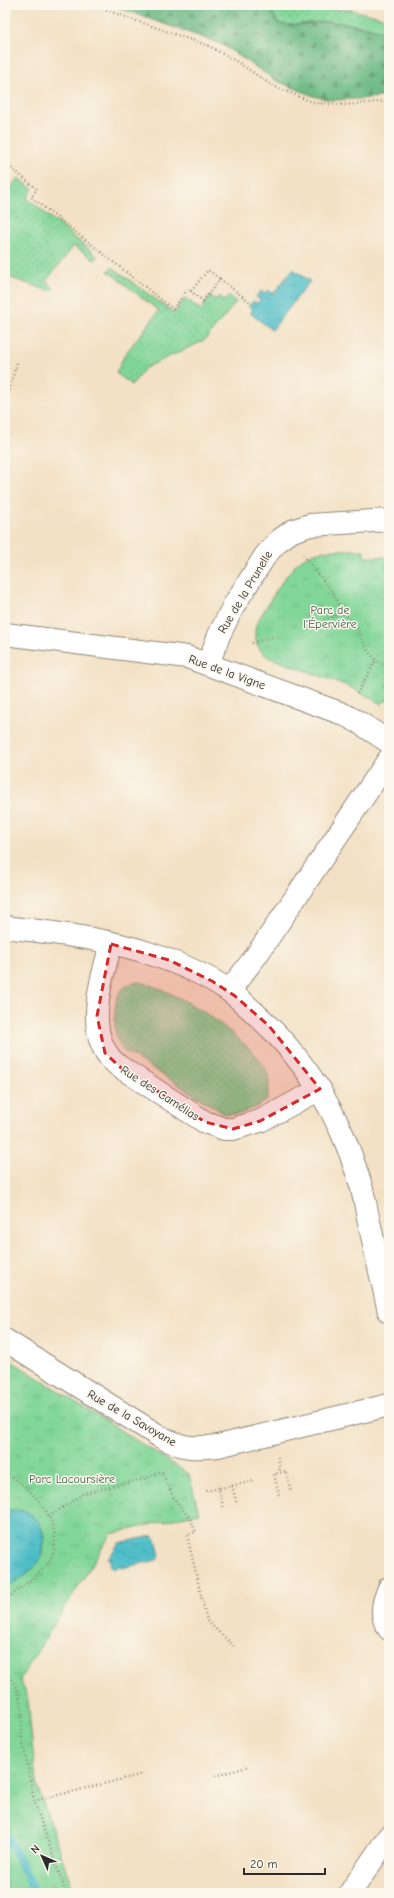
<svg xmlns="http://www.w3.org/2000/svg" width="394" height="1898" viewBox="0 0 394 1898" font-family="'Comic Neue',sans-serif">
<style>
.grass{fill:url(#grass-dots);stroke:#568062}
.forest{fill:url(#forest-firs);stroke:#4a7156}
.park{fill:url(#park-tufts);stroke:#568062}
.water{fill:url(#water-ripples);stroke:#3e7479}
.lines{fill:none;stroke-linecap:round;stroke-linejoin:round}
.stream{stroke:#50bec7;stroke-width:8}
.minor-casing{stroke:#8f8678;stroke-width:24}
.path{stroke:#8f8678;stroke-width:2.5;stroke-dasharray:1 3;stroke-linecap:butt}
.minor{stroke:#fff;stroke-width:22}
.marked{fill:#d62828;fill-opacity:0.2;stroke:#d62828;stroke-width:3;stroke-dasharray:8 5;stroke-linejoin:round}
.labels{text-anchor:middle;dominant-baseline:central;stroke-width:3;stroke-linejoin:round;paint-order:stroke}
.street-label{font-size:12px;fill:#2b2b2b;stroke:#fbf7ec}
.park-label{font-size:12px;fill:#455e4c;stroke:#fbf7ec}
</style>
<defs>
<pattern id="grass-dots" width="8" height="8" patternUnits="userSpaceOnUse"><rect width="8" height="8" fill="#81d698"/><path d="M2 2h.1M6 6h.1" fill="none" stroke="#70b883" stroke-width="1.8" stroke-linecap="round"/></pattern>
<pattern id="forest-firs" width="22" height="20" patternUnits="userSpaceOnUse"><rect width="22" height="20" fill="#68b780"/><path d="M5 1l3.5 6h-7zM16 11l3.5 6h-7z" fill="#569569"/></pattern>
<pattern id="park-tufts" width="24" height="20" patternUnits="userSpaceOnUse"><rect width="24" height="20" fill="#81d698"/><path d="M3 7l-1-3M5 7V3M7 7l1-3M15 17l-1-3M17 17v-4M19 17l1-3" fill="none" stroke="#70b883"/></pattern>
<pattern id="water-ripples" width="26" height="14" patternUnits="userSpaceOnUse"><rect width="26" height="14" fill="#50bec7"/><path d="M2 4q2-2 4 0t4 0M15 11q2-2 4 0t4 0" fill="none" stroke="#439ba2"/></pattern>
</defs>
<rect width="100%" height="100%" fill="#fbf7ec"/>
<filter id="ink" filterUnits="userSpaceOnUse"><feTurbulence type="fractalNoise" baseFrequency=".025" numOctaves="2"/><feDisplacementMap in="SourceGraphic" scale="8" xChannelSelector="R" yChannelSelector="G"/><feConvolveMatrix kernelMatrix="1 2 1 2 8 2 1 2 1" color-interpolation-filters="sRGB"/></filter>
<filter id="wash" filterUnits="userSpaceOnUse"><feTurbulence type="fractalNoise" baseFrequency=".012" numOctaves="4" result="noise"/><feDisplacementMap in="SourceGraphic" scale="16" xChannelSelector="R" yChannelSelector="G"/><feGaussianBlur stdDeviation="0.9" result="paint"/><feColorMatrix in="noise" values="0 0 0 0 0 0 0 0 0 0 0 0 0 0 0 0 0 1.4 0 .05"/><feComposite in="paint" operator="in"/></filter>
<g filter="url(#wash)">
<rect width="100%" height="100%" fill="#f3e1c5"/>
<!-- grass -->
<path class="grass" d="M260,5h25l7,2 59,3 38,9v12c-20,-2 -39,-8 -58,-9 -18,-1 -36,6 -53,1l-7,-12z
M18,178l15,11 -6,9 70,58 -2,4 -21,-14 -28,35 8,7 -4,3 -45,-15v-82z
M112,267l62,46 11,-15 16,12 9,-14 6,4 3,-4 6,5 4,-5 7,6 -31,38 -60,28 -13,17 -16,-12 9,-19 34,-43 -51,-40z
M141,982c41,14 71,33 103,62 9,8 21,19 24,31 2,8 0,17 -1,25 -12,8 -27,17 -42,14l-102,-64c-8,-12 -8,-19 -8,-33 0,-21 4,-33 26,-35z"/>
<!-- forest -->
<path class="forest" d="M110,5h150l12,6 6,12c17,5 35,-2 53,-1 19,1 38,7 58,9v65l-28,3 -31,1 -17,-4 -38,-16 -54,-36z"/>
<!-- park -->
<path class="park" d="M333,550h31v7h25v145l-4,-2 -3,4 -34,-18 -78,-28c-13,-8 -17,-19 -14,-33 9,-17 30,-53 45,-65 9,-7 21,-9 32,-10z
M5,1357l184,117 10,39 -88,21 -91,145 8,22 8,81 38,111h-69z"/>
<!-- water -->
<path class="water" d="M293,269l17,12 -38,49 -22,-17 3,-3 -5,-4 6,-5 3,2 3,-3 -4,-3 5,-6 4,3 3,-4 5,4z
M5,1510c6,0 13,0 19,1 22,7 25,35 13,52 -6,11 -22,18 -32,25z
M152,1536l4,3 4,17 -3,4 -35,8 -4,-2 -3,3 -6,-4 2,-3 -3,-3 11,-16z"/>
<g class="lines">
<!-- stream -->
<path class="stream" d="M5,1832l24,48 5,13"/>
</g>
</g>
<g filter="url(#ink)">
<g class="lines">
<!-- minor casing -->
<g class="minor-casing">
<path id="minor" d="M5,634l182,23 156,57 17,9 29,19
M208,664l11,-29 15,-30 31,-49 12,-14 15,-11 18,-6 79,-5
M5,927c49,6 100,11 146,27 27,9 54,20 77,36 11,8 20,17 30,26 48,44 81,98 100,160 6,16 8,34 12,50 6,29 13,58 19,86
M111,944c-10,38 -30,95 9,123l85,55 19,7h9l27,-8 60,-32
M229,991l27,-35 133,-197
M5,1340l154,96c22,12 34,13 59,10l171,-41
M389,1588c-6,14 -10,28 0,41
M350,1893l39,-57"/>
</g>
<!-- path -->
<path class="path" d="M95,5l19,8 95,33 30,17 34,23 42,17 29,2 45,-4
M5,6l7,-1
M5,163l32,26 -6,8 142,112 15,-20 15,12 17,-22 31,24
M191,291l17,-21 12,9
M5,402l13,-42
M303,555l31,39 8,19 12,9 14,29 8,9 13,8
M324,620l18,-7
M252,643l20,-6
M357,694l19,-34
M278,1457l2,16
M5,1473c28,14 66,57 43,90 -12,16 -30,24 -43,39
M232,1486l21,-5
M206,1491l13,-3
M279,1495l-5,-21 12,-3 5,21
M223,1507l-4,-19 13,-2 5,18
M49,1517l35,-24 63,-15 15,-7 12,28 15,18 7,15 -9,3 20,86 27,25
M5,1669l13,22 4,18v29l12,63 32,92
M215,1776l32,-9
M34,1801l109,-27"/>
<!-- minor -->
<use href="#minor" class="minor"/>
</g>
</g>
<!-- marked area -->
<path class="marked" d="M111,944l58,16 43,21 23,15 34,30 51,63 -60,32 -27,8 -28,-7 -85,-55 -15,-14 -8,-37z"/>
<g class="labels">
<!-- street labels -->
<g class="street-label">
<text transform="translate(245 592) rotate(-59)">Rue de la Prunelle</text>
<text transform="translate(227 672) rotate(20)">Rue de la Vigne</text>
<text transform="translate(160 1093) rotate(33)">Rue des Camélias</text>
<text transform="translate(132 1418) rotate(30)">Rue de la Savoyane</text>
</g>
<!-- park labels -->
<g class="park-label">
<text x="330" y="610">Parc de<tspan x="330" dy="14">l'Épervière</tspan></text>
<text x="72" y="1479">Parc Lacoursière</text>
</g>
</g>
<!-- margin -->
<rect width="394" height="1898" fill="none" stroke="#fbf7ec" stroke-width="20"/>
<!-- north arrow -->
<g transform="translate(42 1856) rotate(315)" stroke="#fbf7ec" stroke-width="3" paint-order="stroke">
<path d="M0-3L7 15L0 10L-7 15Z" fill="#2b2b2b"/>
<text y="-6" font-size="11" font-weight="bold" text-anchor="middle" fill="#2b2b2b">N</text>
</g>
<!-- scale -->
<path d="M244 1868v6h81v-6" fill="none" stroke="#2b2b2b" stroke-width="2"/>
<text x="250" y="1868" font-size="12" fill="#2b2b2b" stroke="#fbf7ec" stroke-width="3" paint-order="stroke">20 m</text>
</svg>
